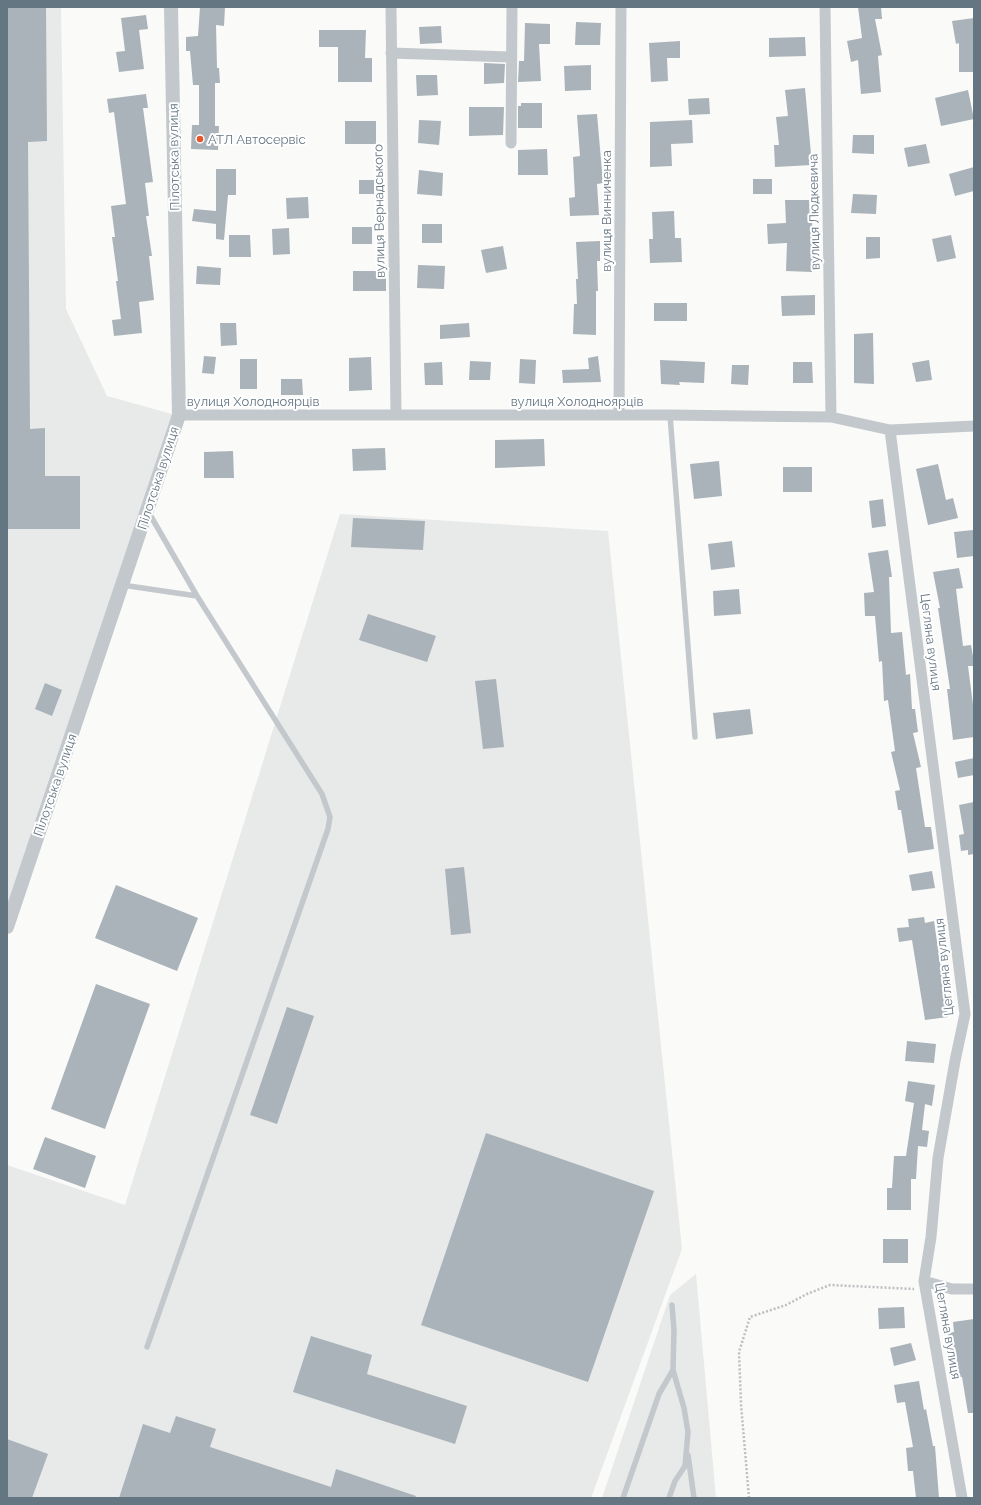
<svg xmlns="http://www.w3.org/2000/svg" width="981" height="1505" viewBox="0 0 981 1505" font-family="Raleway,sans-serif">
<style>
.built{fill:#e8e9e9}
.building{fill:#aab3b9}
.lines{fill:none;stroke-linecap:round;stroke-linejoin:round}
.path{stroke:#bbbfc2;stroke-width:2.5;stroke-dasharray:2 2;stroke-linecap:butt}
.service{stroke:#c3c8cc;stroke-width:5.5}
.minor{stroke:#c3c8cc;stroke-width:11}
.tertiary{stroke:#c3c8cc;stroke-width:14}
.poi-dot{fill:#e4572e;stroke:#fff;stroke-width:1.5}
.labels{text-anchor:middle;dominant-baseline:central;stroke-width:4;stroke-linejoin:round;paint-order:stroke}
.poi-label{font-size:13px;fill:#657683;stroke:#fff;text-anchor:start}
.street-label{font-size:13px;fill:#657683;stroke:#fff}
</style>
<rect width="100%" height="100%" fill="#fafaf8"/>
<!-- built -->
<path class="built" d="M7,7h54l5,302 41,87 65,18 -165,494z
M340,514l268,17 74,718 -91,249h-584v-333l118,40z
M696,1274l20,224h-114l68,-203z"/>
<!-- building -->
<path class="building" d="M7,7h39l1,134 -19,1 2,287 15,-1v48h35v53h-73z
M200,7h25l-1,19 -8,-1 1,43h2l1,15h-5v43h4l-1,24 -27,-1 1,-24h7v-40h-6l-3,-34h-4v-14l12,-1z
M858,7h23l1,12h-7l7,36 -4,1 3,36 -20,2 -3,-34 -7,2 -4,-21 15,-3z
M146,15l2,14 -9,1 5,39 -25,3 -3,-20 9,-1 -4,-33z
M974,18v54h-15v-29l-3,1 -4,-23z
M576,22l25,1 -1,22h-25z
M525,23l25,1v20h-11l2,37 -23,1 1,-21h5z
M441,26l1,17 -22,1 -1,-17z
M319,30h47l-1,28h7v24h-34v-35h-19z
M805,37l1,19 -37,1v-19z
M680,41v17h-13l1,23 -17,1 -2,-39z
M484,63l21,1 -1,19 -20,1z
M591,65v25l-26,1 -1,-25z
M416,75h21l1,20 -21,1z
M805,88l7,77 -37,2 -1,-22h5l-3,-28 12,-1 -3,-26z
M968,90l6,29 -33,7 -6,-28z
M146,94l2,14h-5l10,74 -8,1 4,33h-3l6,40h-3l5,44 -15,2 3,31 -28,3 -2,-16 9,-1 -5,-38h2l-6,-44h3l-4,-31 15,-2 -12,-92 -5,1 -2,-14z
M709,98l1,16 -21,1 -1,-16z
M521,103h21v25h-24v-22h3z
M469,107h35l-1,28 -34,1z
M597,114l6,69 -6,1 2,31 -29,1 -1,-18 6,-1 -2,-40 7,-1 -3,-41z
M419,120l22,1 -2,24 -21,-2z
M692,120l1,23 -22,1 1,22 -22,1v-45z
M345,121h31v23h-31z
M853,135h21v19l-22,-1z
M926,144l4,19 -22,4 -4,-19z
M547,149l1,26h-30v-25z
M974,167v24l-19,5 -6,-22z
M216,169h20v26h-8l-4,45 -8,-1v-15l-24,-3 2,-12 22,2z
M419,170l24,3 -1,23 -25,-2z
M753,179h19v15h-19z
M359,180h15v14h-15z
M853,194l24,1 -1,19 -25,-1z
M308,197l1,21 -22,1 -1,-21z
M785,200h24l1,22h2l1,20 -1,30 -26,-1 1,-28 -19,1 -1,-20 19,-1z
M674,211l1,27h6l1,24 -32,1 -1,-24h4l-1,-27z
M422,224h20v19h-20z
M352,227h20v17h-20z
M289,228l1,26 -17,1 -1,-26z
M229,235h21l1,22h-22z
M951,235l5,23 -19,4 -5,-23z
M866,237h14v21l-14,1z
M600,241v20h-3l1,30h-2v44l-23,-1 1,-30h3l-1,-25h2l-2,-37z
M503,246l4,23 -21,4 -5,-23z
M418,265l27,1 -1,23 -27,-1z
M197,266l24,2 -1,17 -24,-1z
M353,271h33v20h-33z
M815,295v20l-33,1 -1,-20z
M654,303h33v18h-33z
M220,323h16l1,22 -16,1z
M469,323l1,14 -30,2v-14z
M873,333l1,51 -20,-1v-49z
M204,356l12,1 -2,17 -12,-1z
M598,356l3,26 -38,1 -1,-13 27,-1 -1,-11z
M371,357l1,33 -23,1v-33z
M240,359h17v30h-17z
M520,359l16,1 -1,24 -16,-1z
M660,360l45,2 -1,21 -25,-1 1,3 -19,-1z
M929,360l3,20 -16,2 -4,-19z
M470,361l21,1 -1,18h-21z
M442,362l1,23h-18l-1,-22z
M793,362h19l1,21h-20z
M732,365h17l-1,20 -17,-1z
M281,379h21l1,16h-22z
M544,439l1,27 -50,2v-28z
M385,448l1,22 -33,1 -1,-22z
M233,451l1,27h-30v-26z
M719,461l3,35 -28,3 -4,-35z
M938,464l8,36 7,-2 5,20 -30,7 -12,-56z
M783,467h29v25h-29z
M883,499l3,27 -14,2 -3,-27z
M353,518l72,3 -2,29 -72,-3z
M973,530l1,26 -17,2 -3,-26z
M732,541l3,26 -24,3 -3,-26z
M888,550l4,27h-3l2,56 11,-1 4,43 4,-1 2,35h3l3,23 -5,1 8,34 -5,1 9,59h6l3,22 -26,4 -7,-43h-3l-3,-19 5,-1 -9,-38 4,-1 -7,-51 -4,1 -2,-40 -3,1 -4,-46h-10l-1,-23 10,-1 -6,-39z
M959,568l4,20 -7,1 7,57 8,-1 3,17v4h-6l6,46v25l-21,3 -6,-51h3l-12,-81h2l-7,-36z
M739,589l2,25 -27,2 -1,-25z
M368,614l68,22 -9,26 -68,-22z
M496,679l8,68 -21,2 -8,-68z
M45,683l17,7 -10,26 -17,-7z
M750,709l3,25 -37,5 -3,-26z
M974,758v17l-16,3 -3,-16z
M974,802v52l-6,1v-5l-7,1 -2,-16 5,-1 -5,-29z
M464,867l7,66 -20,2 -6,-66z
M932,871l3,17 -23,3 -3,-16z
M116,885l82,33 -21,53 -82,-33z
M924,917l1,6 9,-2 14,96 -23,3 -13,-80 -13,2 -2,-14 12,-1 -1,-8z
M96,984l54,20 -45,125 -54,-20z
M287,1007l27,9 -37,108 -27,-9z
M907,1041l29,3 -2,19 -29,-2z
M908,1081l27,4 -3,21 -7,-2 -3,26 7,1 -2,16 -9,-1 -2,33h-5v31h-24v-22h5l2,-32h12l8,-53 -9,-2z
M486,1133l168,58 -66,191 -167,-57z
M45,1137l51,19 -11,32 -52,-19z
M883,1239h25v24h-25z
M904,1307l1,21 -26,1 -1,-21z
M974,1319v94h-6l-6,-36h-2l-7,-34 -3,1 -2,-11 6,-1 -1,-10z
M311,1336l61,19 -5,19 100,32 -12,38 -162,-52z
M911,1343l5,17 -22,6 -4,-18z
M919,1381l5,29 2,-1 7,37h2l4,52h-23l-3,-27h-5l-2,-23 7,-1 -8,-45 -8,1 -3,-18z
M176,1416l40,13 -6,18 121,40 5,-18 80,27 -1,2h-296l24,-74 27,9z
M7,1439l41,15 -16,44h-25z"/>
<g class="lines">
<!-- path -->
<path class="path" d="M749,1498l-8,-94 -2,-52 11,-35 36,-12 21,-11 23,-9 84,4"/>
<!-- service -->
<path class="service" d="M670,415l25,322
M122,585l75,11
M147,1347l181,-518 2,-12 -8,-23 -125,-198 -48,-83
M688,1455l6,43
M623,1498l36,-104 14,-24 1,-40 -2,-25
M669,1498l6,-17 10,-15 3,-34 -4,-24 -11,-38"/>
<!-- minor -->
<path class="minor" d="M391,7l5,408
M825,7l6,410
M391,53l120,4
M511,143l1,-136
M179,415h491l161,2 59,13 84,-4
M619,415l2,-408
M890,430l75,584 -10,47 -17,97 -7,79 -7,44 38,217
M924,1281l28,8h22"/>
<!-- tertiary -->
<path class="tertiary" d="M7,927l172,-512 -8,-408"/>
</g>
<!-- markers -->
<circle class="poi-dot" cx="200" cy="139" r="4"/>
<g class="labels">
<!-- poi labels -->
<g class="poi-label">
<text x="208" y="139">АТЛ Автосервіс</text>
</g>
<!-- street labels -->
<g class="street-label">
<text transform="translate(174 157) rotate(-91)">Пілотська вулиця</text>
<text transform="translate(379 211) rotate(-91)">вулиця Вернадського</text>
<text transform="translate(606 211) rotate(-90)">вулиця Винниченка</text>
<text transform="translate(814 212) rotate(-91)">вулиця Людкевича</text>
<text x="253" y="401">вулиця Холодноярців</text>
<text x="577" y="401">вулиця Холодноярців</text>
<text transform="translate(158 478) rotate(-72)">Пілотська вулиця</text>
<text transform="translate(931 642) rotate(83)">Цегляна вулиця</text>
<text transform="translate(55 785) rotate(-71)">Пілотська вулиця</text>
<text transform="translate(944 967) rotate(-96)">Цегляна вулиця</text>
<text transform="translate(948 1331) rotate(80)">Цегляна вулиця</text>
</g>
</g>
<!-- border -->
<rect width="981" height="1505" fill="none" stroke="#657683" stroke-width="16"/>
</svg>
